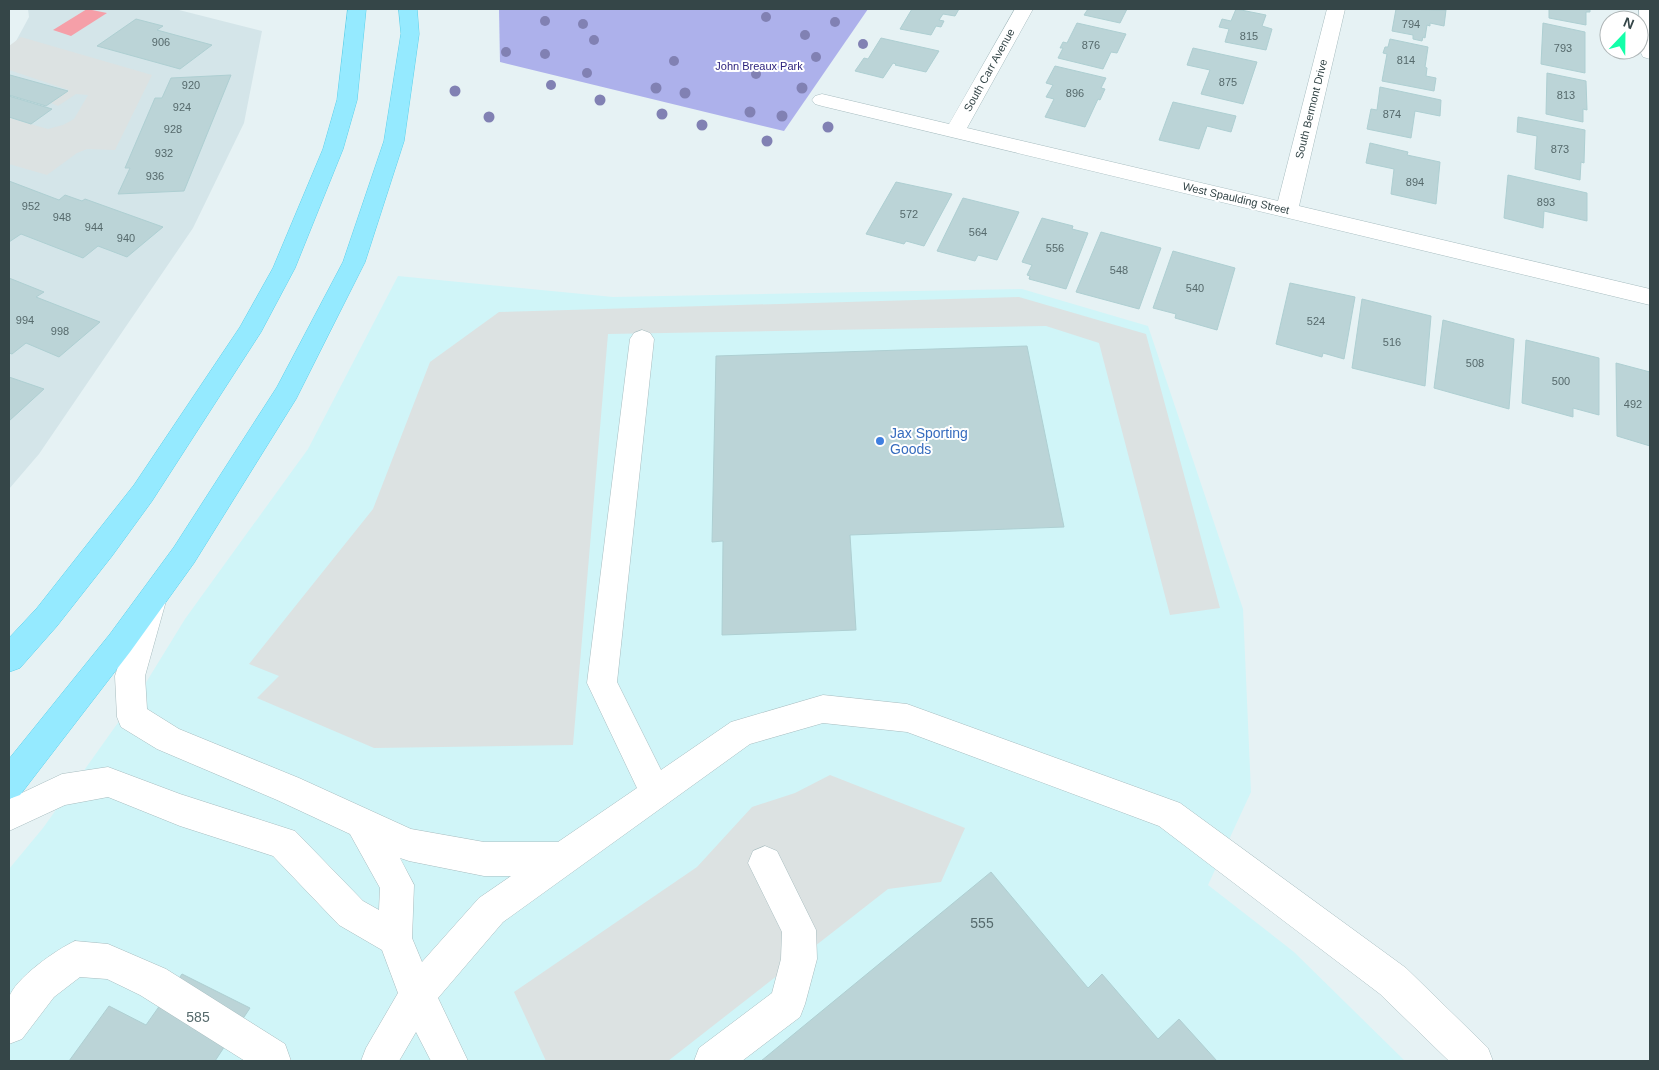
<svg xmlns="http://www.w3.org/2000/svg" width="1659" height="1070" viewBox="0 0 1659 1070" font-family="Helvetica,sans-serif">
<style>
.residential{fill:#d4e5e9}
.commercial{fill:#d0f5f8}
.green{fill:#adb1eb}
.parking{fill:#dce2e2}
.water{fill:#f59fa8}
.building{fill:#bbd4d7;stroke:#aecfd2}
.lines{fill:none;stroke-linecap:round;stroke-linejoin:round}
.minor-casing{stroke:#a8bdc0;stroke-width:1}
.major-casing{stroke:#5dd1eb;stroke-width:1}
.minor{fill:#fff;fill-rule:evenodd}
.major{fill:#95eaff;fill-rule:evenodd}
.tree{fill:#8181b3}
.shop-dot{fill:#3f7fe0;stroke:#fff;stroke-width:2}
.labels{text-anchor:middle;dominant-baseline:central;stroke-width:4;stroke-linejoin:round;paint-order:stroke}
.number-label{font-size:11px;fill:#566a6c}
.far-park-label{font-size:11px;fill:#2e247e;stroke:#fff}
.far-street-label{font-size:11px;fill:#354648;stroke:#fff}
.shop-label{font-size:14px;fill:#366cbe;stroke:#fff;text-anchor:start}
.near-number-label{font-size:14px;fill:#566a6c}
</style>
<rect width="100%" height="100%" fill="#e6f2f4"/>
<!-- residential -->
<path class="residential" d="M28,9h147l87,22 -18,92 -51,105 -154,226 -30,35v-435l20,-37z"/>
<!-- commercial -->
<path class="commercial" d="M398,276l215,21 409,-8 126,37 95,283 8,183 -43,93 86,67 111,109h-1396v-192l34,-41 99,-139 43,-70 123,-170z"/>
<!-- green -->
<path class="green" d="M499,9h369l-84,122 -284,-69z"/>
<!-- parking -->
<path class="parking" d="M21,37l131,38 -37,75 -28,-1 -10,4 -30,22 -38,-11v-46l39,11 15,-4 11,-6 14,-24 -12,-1 -18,12 -7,-3 18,-13 -60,-20v-24z
M1019,297l127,37 74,274 -50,7 -71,-272 -53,-17 -438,8 -35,411 -199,3 -117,-50 22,-22 -30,-12 124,-155 57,-147 69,-50z
M830,775l135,53 -24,54 -53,7 -220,172h-122l-32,-69 183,-125 55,-60 43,-14z"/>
<!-- water -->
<path class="water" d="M87,9l20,4 -36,23 -18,-6z"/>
<!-- building -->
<path class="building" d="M912,9h47l-4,7 -12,-2 -4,6 5,1 -3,6 -5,-1 -5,9 -31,-6z
M1088,9h39l-7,14 -36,-8z
M1236,9l30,6 -4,11 10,3 -6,21 -41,-8 4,-13 -10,-2 3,-8 9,2z
M1396,9l50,1 -2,16 -14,-3v3l-3,-1 -2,13 -2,-1 -1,4 -9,-2v-4l-21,-4z
M1549,9h41v3h-4v13l-37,-7z
M136,19l27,7 -6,4 55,15 -32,24 -83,-23z
M1077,23l49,11 -9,19 -6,-1 -8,17 -45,-11 5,-10h-3l3,-6 4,1z
M1543,23l42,9v41l-44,-9z
M881,38l58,13 -13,21 -31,-7 1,-1 -3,-1 -10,15 -28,-7 9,-13 4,1z
M1390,39l38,8 -3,20 2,1 -1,8 10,2 -2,13 -52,-10 5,-27 -4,-1 2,-6h3z
M1193,48l64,14 -14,42 -42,-10 9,-24 -23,-5z
M1055,66l51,12 -5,10 4,1 -5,11 -2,-1 -13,28 -40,-10 9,-18 -8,-2 7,-12 -7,-2z
M1547,73l39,8 1,29 -4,-1v13l-37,-8z
M10,75l58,16 -22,15 -37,-11v-19z
M231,75l-47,116 -66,3 12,-26h-5l30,-70h7l9,-20z
M1380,87l61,13 -1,16 -25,-5 -4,27 -44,-9 4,-20 6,1z
M9,96l43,13 -21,15 -22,-7z
M1173,102l63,14 -5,16 -24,-6 -8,23 -40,-9z
M1518,117l67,13 -1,33 -3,-1 -1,18 -45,-11 2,-33 -20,-4z
M1370,143l38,9 -1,3 33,7 -4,42 -45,-10 3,-25 -28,-6z
M1508,175l79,18v28l-43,-10 -1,17 -39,-10z
M9,181l50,19 6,-5 17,6 3,-2 78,28 -36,30 -29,-11 -15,12 -62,-24 -12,8z
M896,182l56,12 -28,52 -18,-5 -2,3 -38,-10z
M963,198l56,14 -22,48 -19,-5 -3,6 -38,-10z
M1042,218l31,8 -1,3 16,4 -22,56 -37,-10 1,-3 -3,-1 5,-10 -10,-3z
M1101,232l60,16 -22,61 -63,-17z
M1173,251l62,17 -18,62 -42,-12 1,-4 -23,-6z
M9,278l35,14 -8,5 64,25 -41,35 -33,-14 -14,11 -3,-1z
M1290,283l65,14 -11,62 -21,-6 -1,4 -46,-13z
M1362,299l69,17 -6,70 -73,-18z
M1443,320l71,19 -5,70 -75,-21z
M1526,340l73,18v57l-26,-7v9l-51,-14z
M1027,346l37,181 -214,8 6,95 -134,5 1,-94 -11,1 4,-186z
M1616,363l34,9v74l-33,-10z
M9,377l35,12 -35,32z
M991,872l97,116 14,-14 56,65 21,-20 38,42h-456z
M182,974l68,34 -35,53h-146l40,-55 37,19z"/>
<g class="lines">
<!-- minor casing -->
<g class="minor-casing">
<path id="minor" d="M1015,9h18l-66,119 311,73 49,-192h18l-46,197 351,83v16l-828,-199 -7,-2 -3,-4 3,-4 7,-2 127,30z
M1639,9h11v50l-7,-2 -2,-4z
M642,330l8,3 4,6 -37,343 44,88 70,-48 92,-27 84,9 273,99 226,165 82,80 5,13h-44l-69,-67 -221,-168 -252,-94 -84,-9 -73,21 -247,178 -65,76 30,63h-37l-15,-29 -17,29h-38l5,-13 32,-55 -16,-43 -43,-25 -66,-69 -93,-30 -72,-29 -43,8 -56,26v-32l53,-25 46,-7 72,27 115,37 68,70 16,9 1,-22 -30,-54 -73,-34 -120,-51 -36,-22 -4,-10 -2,-41 23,-75 4,-9 10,-3 10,3 4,9 -21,75 2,33 32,20 120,49 112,51 73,13h74l79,-54 -50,-105 43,-344 4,-6zM400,858l9,3 75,15h27l-32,22 -57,64 -10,-24 2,-53z
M765,846l12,5 39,79 1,29 -12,45 -5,13 -58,44h-48l5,-13 73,-55 9,-34 1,-27 -34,-69 5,-12z
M75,941l33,3 58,25 119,75 6,17h-46l-105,-66 -33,-16 -27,-2 -26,20 -32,42 -13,5c0,-13 -3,-34 0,-46 5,-19 48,-49 66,-57z"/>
</g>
<!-- major casing -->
<g class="major-casing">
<path id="major" d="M348,9h18l-9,91 -14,49 -48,119 -34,64 -109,169 -40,55 -55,70 -37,42 -11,4v-34l28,-30 97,-123 106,-158 33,-59 50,-119 14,-49z
M399,9h18l2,25 -15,107 -39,121 -69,137 -102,164 -64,89 -110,143 -11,4v-40l101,-125 64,-87 103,-160 66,-125 41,-121 17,-107z"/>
</g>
<!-- minor -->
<use href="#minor" class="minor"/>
<!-- major -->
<use href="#major" class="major"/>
</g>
<!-- trees -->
<g class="tree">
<circle cx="766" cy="17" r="5"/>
<circle cx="545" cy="21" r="5"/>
<circle cx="835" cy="22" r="5"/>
<circle cx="583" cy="24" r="5"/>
<circle cx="805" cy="35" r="5"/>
<circle cx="594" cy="40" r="5"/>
<circle cx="863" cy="44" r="5"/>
<circle cx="506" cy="52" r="5"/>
<circle cx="545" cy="54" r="5"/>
<circle cx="816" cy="57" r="5"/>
<circle cx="674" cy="61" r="5"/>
<circle cx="587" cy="73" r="5"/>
<circle cx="756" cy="74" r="5"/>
<circle cx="551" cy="85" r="5"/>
<circle cx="656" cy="88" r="5.5"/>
<circle cx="802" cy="88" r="5.5"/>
<circle cx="455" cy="91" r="5.5"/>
<circle cx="685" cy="93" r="5.5"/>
<circle cx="600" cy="100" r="5.5"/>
<circle cx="750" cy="112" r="5.5"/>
<circle cx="662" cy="114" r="5.5"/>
<circle cx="782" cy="116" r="5.5"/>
<circle cx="489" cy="117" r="5.5"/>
<circle cx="702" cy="125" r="5.5"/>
<circle cx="828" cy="127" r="5.5"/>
<circle cx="767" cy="141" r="5.5"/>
</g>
<!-- markers -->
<circle class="shop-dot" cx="880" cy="441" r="5"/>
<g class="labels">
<!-- number labels -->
<g class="number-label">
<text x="1411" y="24">794</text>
<text x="1249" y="36">815</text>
<text x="161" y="42">906</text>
<text x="1091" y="45">876</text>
<text x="1563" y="48">793</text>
<text x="1406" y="60">814</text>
<text x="1228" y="82">875</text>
<text x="191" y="85">920</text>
<text x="1075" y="93">896</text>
<text x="1566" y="95">813</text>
<text x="182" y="107">924</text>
<text x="1392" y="114">874</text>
<text x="173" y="129">928</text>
<text x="1560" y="149">873</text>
<text x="164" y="153">932</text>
<text x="155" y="176">936</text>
<text x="1415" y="182">894</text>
<text x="1546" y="202">893</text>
<text x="31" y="206">952</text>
<text x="909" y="214">572</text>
<text x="62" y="217">948</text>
<text x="94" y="227">944</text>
<text x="978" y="232">564</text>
<text x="126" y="238">940</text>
<text x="1055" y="248">556</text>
<text x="1119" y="270">548</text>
<text x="1195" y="288">540</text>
<text x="25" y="320">994</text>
<text x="1316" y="321">524</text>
<text x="60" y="331">998</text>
<text x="1392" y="342">516</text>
<text x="1475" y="363">508</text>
<text x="1561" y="381">500</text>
<text x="1633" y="404">492</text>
</g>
<!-- far-park labels -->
<g class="far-park-label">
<text x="759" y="66">John Breaux Park</text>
</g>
<!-- far-street labels -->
<g class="far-street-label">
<text transform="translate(989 70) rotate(-61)">South Carr Avenue</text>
<text transform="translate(1311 109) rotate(-76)">South Bermont Drive</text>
<text transform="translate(1236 198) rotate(13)">West Spaulding Street</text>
</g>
<!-- shop labels -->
<g class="shop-label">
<text x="890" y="433">Jax Sporting<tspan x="890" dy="16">Goods</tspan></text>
</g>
<!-- near-number labels -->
<g class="near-number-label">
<text x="982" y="923">555</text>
<text x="198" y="1017">585</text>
</g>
</g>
<!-- border -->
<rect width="1659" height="1070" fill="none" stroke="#354648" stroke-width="20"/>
<!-- north arrow -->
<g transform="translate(1624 35) rotate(22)"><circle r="24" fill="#ffffff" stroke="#aeb5b6"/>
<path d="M0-4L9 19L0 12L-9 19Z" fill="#13ffa9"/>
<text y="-8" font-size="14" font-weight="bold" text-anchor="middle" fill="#354648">N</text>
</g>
</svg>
